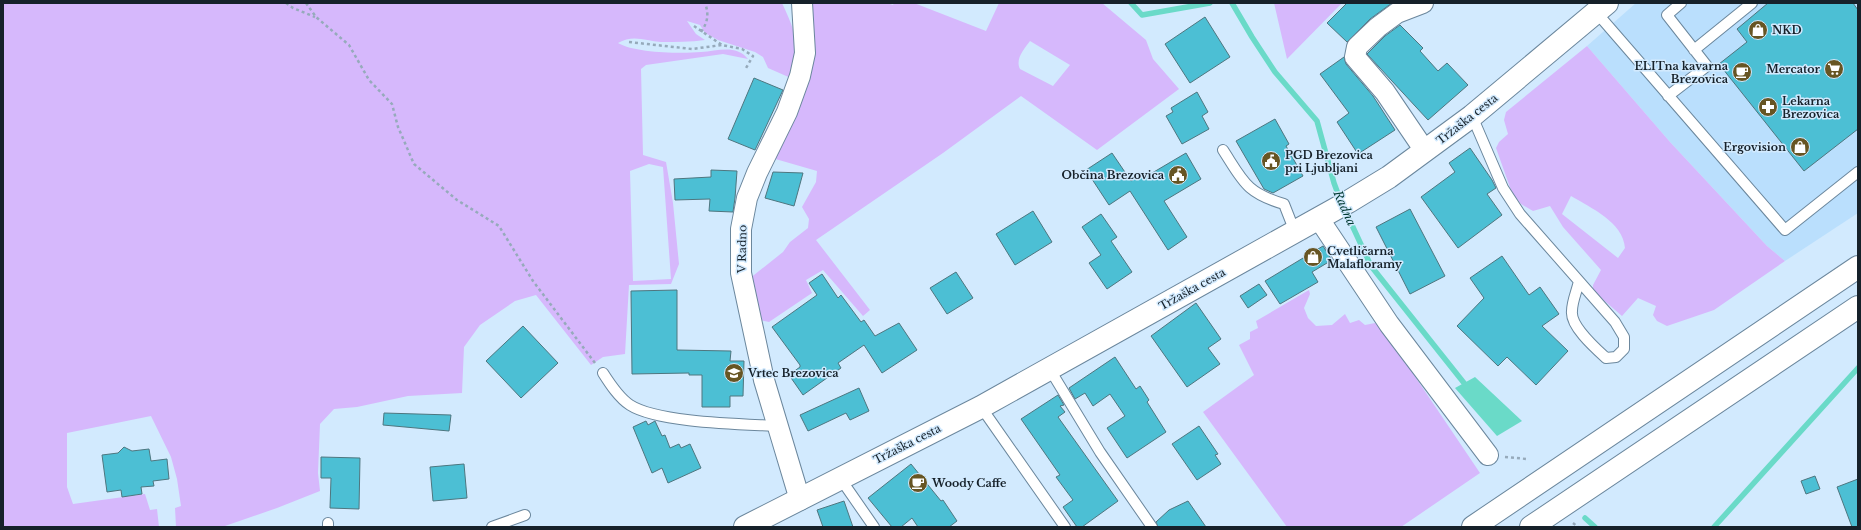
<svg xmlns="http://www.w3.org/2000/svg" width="1861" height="530" viewBox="0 0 1861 530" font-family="'Libre Baskerville',serif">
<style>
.built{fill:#badffd}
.green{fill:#d6b8fc;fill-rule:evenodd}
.water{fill:#6adac8}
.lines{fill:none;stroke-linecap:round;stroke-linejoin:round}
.stream{stroke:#6adac8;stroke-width:5.5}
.building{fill:#4cbfd4;stroke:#4e767f}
.lane-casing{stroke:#6b879d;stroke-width:12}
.street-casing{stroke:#6b879d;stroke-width:22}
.secondary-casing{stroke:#6b879d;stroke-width:24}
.highway-casing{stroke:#6b879d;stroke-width:24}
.path{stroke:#96aabb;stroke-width:2.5;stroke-dasharray:3 3;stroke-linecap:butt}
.lane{stroke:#fff;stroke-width:10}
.street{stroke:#fff;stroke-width:20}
.secondary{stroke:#fff;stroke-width:22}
.highway{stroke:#fff;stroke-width:22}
.labels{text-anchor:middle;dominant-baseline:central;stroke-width:3;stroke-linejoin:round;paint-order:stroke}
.poi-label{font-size:11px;font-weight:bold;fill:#16212a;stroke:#d2eafe;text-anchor:start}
.street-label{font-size:11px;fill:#16212a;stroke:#d2eafe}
.water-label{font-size:12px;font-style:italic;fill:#033a33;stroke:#d2eafe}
</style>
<rect width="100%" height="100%" fill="#d2eafe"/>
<!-- built -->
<path class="built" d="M1636,3h222v210l-73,48 -18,-15 -97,-104 -83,-96z"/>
<!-- green -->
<path class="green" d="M3,3h779c15,32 17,41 11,76l-25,-11 -5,-11 -8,-5 -37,-12 -13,-7 -5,-8 -13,-4 9,13 9,6c-14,2 -30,2 -44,2 -15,-1 -28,-8 -43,1 17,10 63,11 83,9 17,-1 35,-8 47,7l-25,-5 -77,11 -5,4 2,86 23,7 7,41 6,61 -8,20 -42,1 -4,69 -22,3 -12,8 -55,-70 -21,6 -35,24 -16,22 -2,46 -54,3 -51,11 -23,2 -14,15 -2,49 2,18 -43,17 -52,18 -49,1 -1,-19 6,-2 -4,-27 -6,-22 -20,-41 -84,17v54l6,17 72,-10 5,16 7,-1 2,18h-155zM649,164l14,3 8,112 -38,2 -3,-110z
M808,3h79l6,2 1,-2h20l72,28 13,-28h103l44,37 7,19 26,30 -82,61 -76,-54 -78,57 -127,87 54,70 -7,6 -40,-46 -17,10 6,13 -43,29 -9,-2 -11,-41 34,-27 7,-10 18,-14 1,-9 -7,-12 14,-25 1,-11 -45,-13zM1030,41l40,24 -17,21 -33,-17c-5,-10 4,-20 10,-28z
M1274,3h68l-55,56z
M1587,46l83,96 97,104 18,15 -71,49 -47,16 -10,-5 -4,-6 3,-9 -18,-8 -16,18 -29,-25v-6l8,-15 -38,-43 -13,-21 -17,5 -12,-7 -9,-11 -16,-45 3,-6 9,-8 -4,-14 2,-8zM1571,196c20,12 52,26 54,52l-7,10 -56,-44z
M1309,290l1,4 -6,14 4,10 8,8 16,-1 13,-11 5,9 9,-3 6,5 10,-2 10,9 95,141 -79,54h-114l-84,-115 51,-37 -15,-30 11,-6v-7l8,-4 -2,-7z"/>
<!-- water -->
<path class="water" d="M1475,377l47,44 -25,15 -42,-48z"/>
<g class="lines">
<!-- stream -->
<path class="stream" d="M1131,3l11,12 68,-12
M1232,3l20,34 23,35 42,49 17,62 7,19
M1345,210l26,56 93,117
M1585,518l10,9
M1714,527l144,-159"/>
</g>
<!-- building -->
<path class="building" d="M1347,3h45l-22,16 -23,23 -20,-19z
M1768,3h85l5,7v119l-54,42 -85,-107 28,-22 -10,-13z
M1205,17l25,40 -40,26 -25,-39z
M1400,25l23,23 -3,3 18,20 9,-8 21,22 -40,35 -61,-66 18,-18z
M1344,57l2,7 27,32 22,34 -37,24 -21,-32 12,-9 -29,-39z
M754,78l29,12 -28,60 -27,-11z
M1197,92l11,20 -6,4 7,13 -27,15 -16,-28 7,-4 -2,-4z
M1275,119l14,25 -3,2 17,30 -30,17 -9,-4 -28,-48z
M1470,148l22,32 4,8 -9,6 15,21 -44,33 -37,-51 34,-25 -6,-9z
M1112,153l19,28 13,-9 3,4 39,-23 15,26 -37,22 23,36 -19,13 -38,-59 -21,14 -23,-35z
M711,170l26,1 -2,27 -2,14 -24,-1 1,-12 -35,1 -1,-21 37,-2z
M773,172l30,1 -9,33 -29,-8z
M1410,209l35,67 -35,18 -34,-67z
M1033,211l19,31 -37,23 -19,-31z
M1101,214l16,23 -6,4 21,31 -25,17 -18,-26 12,-8 -19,-28z
M1323,246l9,14 -20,12 6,10 -38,22 -15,-23z
M1502,256l27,39 11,-8 19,27 -17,12 26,25 -32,34 -29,-28 -9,9 -41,-40 27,-28 -14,-20z
M956,272l17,26 -26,16 -17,-26z
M822,274l16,24 3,-3 20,27 3,-2 11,16 24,-13 18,27 -35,23 -18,-28 -26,18 3,5 -38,27 -14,-20 11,-8v-2l-28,-38 45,-32 -8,-12z
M1259,284l8,11 -19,13 -8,-12z
M677,290v60l54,1 -1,10h14l-1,35h-13v11h-28v-32h-13v-2l-57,1 -1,-83z
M1196,303l25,36 -13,9 12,16 -33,23 -36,-51z
M523,326l35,37 -37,35 -35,-37z
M1115,357l21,32 4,-3 9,14 -2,2 19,30 -39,26 -20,-30 18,-12 -15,-22 -17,12 -8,-13 -10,6 -6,-11z
M859,388l10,23 -19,9 -4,-7 -38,18 -8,-16z
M1058,395l6,10 -4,1 5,6 -7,5 60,84 -36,26h-5l-14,-20 10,-7 -17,-23 4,-2 -39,-56z
M384,413l67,2 -2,16 -66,-6z
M646,421l2,4 7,-4 7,15 3,-1 5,13 9,-4 2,4 9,-4 11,24 -33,15 -6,-15 -10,5 -19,-46z
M1199,426l19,28 -3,1 6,9 -24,16 -25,-36z
M124,447l8,4 17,-2 2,12 16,-2 2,20 -16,2 1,5 -13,1 1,7 -20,3 -1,-7 -14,2 -5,-37 16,-2z
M321,457l39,1 -1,51 -29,-1 1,-30h-10z
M464,464l3,34 -34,3 -3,-34z
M911,464l30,37 2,-1 14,21 -8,6h-31l-6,-9 -11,9h-9l-24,-29z
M1815,476l5,13 -14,5 -5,-13z
M1858,479v48h-6l-15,-40z
M844,501l9,26h-30l-6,-17z
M1188,501l18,26h-48l-2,-5 13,-12z"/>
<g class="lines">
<!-- lane casing -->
<g class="lane-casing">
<path id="lane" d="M1596,12l189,218 73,-58
M1694,50l58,-47
M1668,96l39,-30 -40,-51 14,-12
M1472,116l31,72 17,26 95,108 9,15v12l-8,8 -10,1c-11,-10 -36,-32 -34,-47 0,-10 5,-20 7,-30
M1223,150c20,31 23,43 61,54l11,28
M1049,368l51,84 52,75
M603,373c7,11 16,25 27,32 28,18 113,19 148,21
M981,407l84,120
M840,478l34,49
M328,523v4
M492,527l33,-12"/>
</g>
<!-- street casing -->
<g class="street-casing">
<path id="street" d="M1423,3l-26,10 -19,14 -21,20 -2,10 30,35 40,59
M1319,219l70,105 99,131
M800,500l-36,-120 -23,-107v-44l6,-31 10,-25 30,-61 13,-36 5,-23 -3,-50"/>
</g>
<!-- secondary casing -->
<g class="secondary-casing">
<path id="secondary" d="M745,527l236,-120 367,-205 41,-25 83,-61 135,-113"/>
</g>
<!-- highway casing -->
<g class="highway-casing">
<path id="highway" d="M1473,527l385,-260
M1531,527l327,-220"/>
</g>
<!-- path -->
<path class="path" d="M286,3l7,5 22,9
M306,3l10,14 33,28 20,35 23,24 6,23 16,37 43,36 42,26 34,55 62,82
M694,26l28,19 20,4 11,7 -7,12
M701,32c7,-10 8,-18 4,-29
M629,42l63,7 30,-4
M1505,457l22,2
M1573,523l5,4"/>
<!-- lane -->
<use href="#lane" class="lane"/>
<!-- street -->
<use href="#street" class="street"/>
<!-- secondary -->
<use href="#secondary" class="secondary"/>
<!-- highway -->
<use href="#highway" class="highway"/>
</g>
<!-- icons -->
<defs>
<g id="shop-disc" transform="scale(1)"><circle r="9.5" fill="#675523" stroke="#d2eafe"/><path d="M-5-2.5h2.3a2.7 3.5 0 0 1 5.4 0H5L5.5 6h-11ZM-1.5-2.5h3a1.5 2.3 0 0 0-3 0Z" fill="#fff"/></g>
<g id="supermarket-disc" transform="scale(1)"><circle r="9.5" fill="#675523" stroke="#d2eafe"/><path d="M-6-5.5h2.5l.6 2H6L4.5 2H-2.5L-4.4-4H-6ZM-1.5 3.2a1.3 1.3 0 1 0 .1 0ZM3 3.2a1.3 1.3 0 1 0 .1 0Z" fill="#fff"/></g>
<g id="cafe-disc" transform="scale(1)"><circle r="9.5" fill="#675523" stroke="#d2eafe"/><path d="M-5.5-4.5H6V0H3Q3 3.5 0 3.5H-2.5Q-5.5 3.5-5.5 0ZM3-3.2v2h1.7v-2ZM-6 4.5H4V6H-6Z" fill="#fff"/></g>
<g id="pharmacy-disc" transform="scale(1)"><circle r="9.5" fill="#675523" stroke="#d2eafe"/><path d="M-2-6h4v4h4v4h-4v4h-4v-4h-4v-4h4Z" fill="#fff"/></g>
<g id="civic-disc" transform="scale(1)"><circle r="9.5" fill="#675523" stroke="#d2eafe"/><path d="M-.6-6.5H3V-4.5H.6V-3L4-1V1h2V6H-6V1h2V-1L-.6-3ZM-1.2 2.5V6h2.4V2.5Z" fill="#fff"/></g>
<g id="school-disc" transform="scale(1)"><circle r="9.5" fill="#675523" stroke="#d2eafe"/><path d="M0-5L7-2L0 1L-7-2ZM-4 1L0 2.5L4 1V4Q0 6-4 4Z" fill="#fff"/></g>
</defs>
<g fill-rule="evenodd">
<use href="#shop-disc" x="1758" y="30"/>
<use href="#supermarket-disc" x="1834" y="69"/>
<use href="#cafe-disc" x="1742" y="72"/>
<use href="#pharmacy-disc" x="1768" y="107"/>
<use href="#shop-disc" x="1800" y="147"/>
<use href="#civic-disc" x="1271" y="161"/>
<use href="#civic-disc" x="1178" y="175"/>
<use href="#shop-disc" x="1313" y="257"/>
<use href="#school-disc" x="734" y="373"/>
<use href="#cafe-disc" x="918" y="483"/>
</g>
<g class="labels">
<!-- poi labels -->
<g class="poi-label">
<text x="1772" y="30">NKD</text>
<text x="1728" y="66" text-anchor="end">ELITna kavarna<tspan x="1728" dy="13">Brezovica</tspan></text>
<text x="1820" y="69" text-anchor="end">Mercator</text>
<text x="1782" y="101">Lekarna<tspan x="1782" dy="13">Brezovica</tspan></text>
<text x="1786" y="147" text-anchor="end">Ergovision</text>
<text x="1285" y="155">PGD Brezovica<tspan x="1285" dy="13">pri Ljubljani</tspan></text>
<text x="1164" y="175" text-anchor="end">Občina Brezovica</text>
<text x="1327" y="251">Cvetličarna<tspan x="1327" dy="13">Malafloramy</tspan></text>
<text x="748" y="373">Vrtec Brezovica</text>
<text x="932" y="483">Woody Caffe</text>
</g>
<!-- street labels -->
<g class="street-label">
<text transform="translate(1467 119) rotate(-38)">Tržaška cesta</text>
<text transform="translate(742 249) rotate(-89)">V Radno</text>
<text transform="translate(1192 289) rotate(-29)">Tržaška cesta</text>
<text transform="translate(907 444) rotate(-27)">Tržaška cesta</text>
</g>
<!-- water labels -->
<g class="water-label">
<text transform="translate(1345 208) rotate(66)">Radna</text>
</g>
</g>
<!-- border -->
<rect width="1861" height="530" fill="none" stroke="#16212a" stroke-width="8"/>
</svg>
